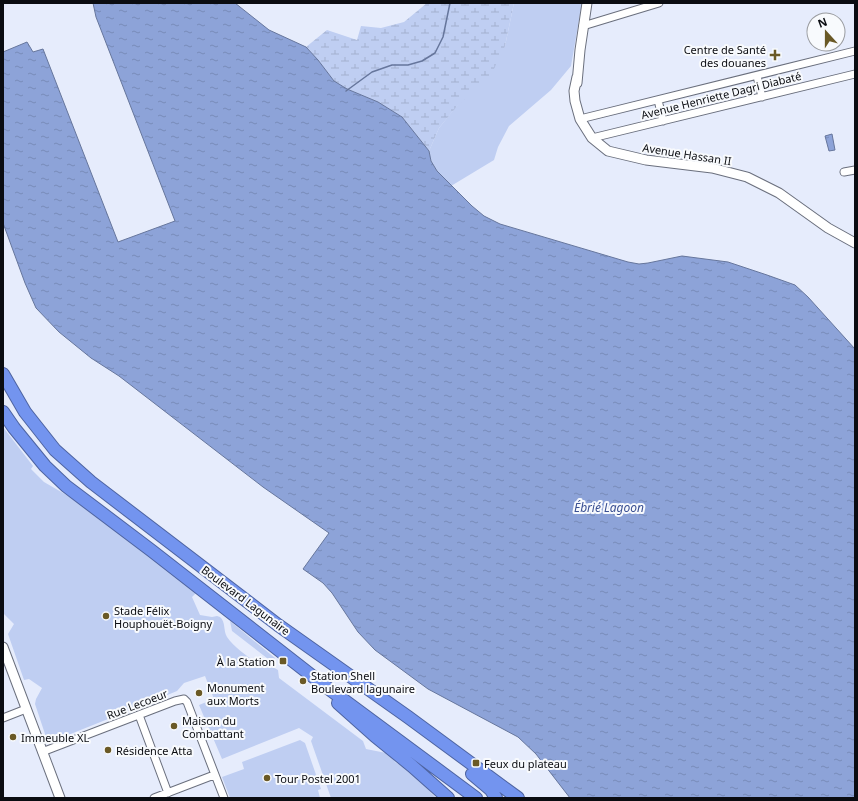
<svg xmlns="http://www.w3.org/2000/svg" width="858" height="801" viewBox="0 0 858 801" font-family="'Noto Sans',sans-serif">
<style>
.green{fill:#bfcef2}
.wetland{fill:url(#wetland-marsh)}
.water{fill:url(#water-ripples);stroke:#66769c}
.lines{fill:none;stroke-linecap:round;stroke-linejoin:round}
.stream{stroke:#66769c;stroke-width:1.5}
.street-casing{stroke:#6a6f7d;stroke-width:9}
.secondary-casing{stroke:#6a6f7d;stroke-width:11}
.highway-casing{stroke:#4e64a1;stroke-width:14}
.street{stroke:#fff;stroke-width:7}
.secondary{stroke:#fff;stroke-width:9}
.highway{stroke:#7394ef;stroke-width:12}
.poi-dot{fill:#6a5926;stroke:#f8fafd;stroke-width:1.5}
.labels{text-anchor:middle;dominant-baseline:central;stroke-width:4;stroke-linejoin:round;paint-order:stroke}
.poi-label{font-size:11px;fill:#0a0c11;stroke:#f8fafd;text-anchor:start}
.street-label{font-size:11px;fill:#0a0c11;stroke:#f8fafd}
.water-label{font-size:12px;font-style:italic;fill:#394f92;stroke:#f8fafd}
</style>
<defs>
<pattern id="wetland-marsh" width="20" height="14" patternUnits="userSpaceOnUse"><rect width="20" height="14" fill="#bfcef2"/><path d="M1 5h8M5 5V1M11 12h8M15 12V8" fill="none" stroke="#a3b0ce"/></pattern>
<pattern id="water-ripples" width="26" height="14" patternUnits="userSpaceOnUse"><rect width="26" height="14" fill="#8da3d8"/><path d="M2 4q2-2 4 0t4 0M15 11q2-2 4 0t4 0" fill="none" stroke="#788bb8"/></pattern>
</defs>
<rect width="100%" height="100%" fill="#e6ecfc"/>
<!-- green -->
<path class="green" d="M514,3h68l-11,63 -20,24 -42,36 -11,21 -4,13 -43,26 -14,-15 -6,-10 -2,-10 10,-23 66,-82z
M3,427l30,39 -2,3 13,13 26,15 127,95 -5,5 8,18 12,2 5,-1 3,1c6,5 3,14 7,20 9,13 25,22 37,31l5,-3 9,5 1,8 84,63 3,8 25,5 4,8 17,10 24,26h-105l-20,-57 2,-4 -14,-9 -77,31 -23,-54 15,-6 -9,-23 -21,7 -7,8 -51,21 -2,-5 -17,7 1,5 -60,24 -13,-39 1,-5 6,-11 -13,-9 -5,1 -16,-46 6,-10 -11,-11z
M230,621l45,37 -3,4 -40,-31z
M300,740l5,3 16,46 -3,1 2,8h-90l-8,-21 22,-8 -2,-7z"/>
<!-- wetland -->
<path class="wetland" d="M427,3h87l-9,43 -14,29 -33,30 -19,23 -10,23 -27,-34 -24,-15 -31,-13 -13,-8 -16,-21 -12,-13 21,-17 30,10 4,-14 20,2 23,-6z"/>
<!-- water -->
<path class="water" d="M93,3h142l34,27 37,17 12,13 16,21 13,8 31,13 24,15 27,34 2,10 6,10 35,35 12,10 16,8 128,38 11,2 9,-1 34,-7 46,6 39,13 28,10 13,12 47,52v449h-285l-34,-44 -18,-17 -90,-48 -53,-39 -17,-18 -26,-39 -9,-10 -20,-14 26,-36 -66,-46 -144,-111 -28,-18 -32,-26 -23,-24 -11,-25 -22,-60v-171l24,-10 6,10 10,-3 75,193 57,-21 -79,-204z
M832,134l3,16 -6,1 -4,-15z"/>
<g class="lines">
<!-- stream -->
<path class="stream" d="M346,91l26,-19 20,-7h16l14,-4 13,-8 8,-16 7,-34"/>
<!-- street casing -->
<g class="street-casing">
<path id="street" d="M583,26l76,-23
M757,76l5,21
M658,100l5,21
M580,119l275,-68
M592,138l263,-64
M844,172l11,-2
M139,715l29,78
M3,718l23,-9
M42,752l133,-51 9,-2 3,3 37,96
M154,798l60,-23"/>
</g>
<!-- secondary casing -->
<g class="secondary-casing">
<path id="secondary" d="M577,77l-3,14 1,10 5,18 12,19 16,13 38,9 66,8 35,9 32,16 49,35 27,15
M577,83l3,-33 7,-47
M3,647l57,151"/>
</g>
<!-- highway casing -->
<g class="highway-casing">
<path id="highway" d="M3,374l22,38 30,38 36,32 187,143 130,92 110,81
M3,412l11,16 31,38 21,20 86,65 173,135 151,112
M338,703l37,33 37,30 36,32
M472,774l19,16 5,8"/>
</g>
<!-- street -->
<use href="#street" class="street"/>
<!-- secondary -->
<use href="#secondary" class="secondary"/>
<!-- highway -->
<use href="#highway" class="highway"/>
</g>
<!-- markers -->
<g class="poi-dot">
<path d="M773 49h4v4h4v4h-4v4h-4v-4h-4v-4h4z"/>
<circle cx="106" cy="616" r="4"/>
<rect x="279" y="657" width="8" height="8" rx="2"/>
<circle cx="303" cy="681" r="4"/>
<circle cx="199" cy="693" r="4"/>
<circle cx="174" cy="726" r="4"/>
<circle cx="13" cy="737" r="4"/>
<circle cx="108" cy="750" r="4"/>
<rect x="472" y="759" width="8" height="8" rx="2"/>
<circle cx="267" cy="778" r="4"/>
</g>
<g class="labels">
<!-- poi labels -->
<g class="poi-label">
<text x="766" y="49" text-anchor="end">Centre de Santé<tspan x="766" dy="13">des douanes</tspan></text>
<text x="114" y="610">Stade Félix<tspan x="114" dy="13">Houphouët-Boigny</tspan></text>
<text x="275" y="661" text-anchor="end">À la Station</text>
<text x="311" y="675">Station Shell<tspan x="311" dy="13">Boulevard lagunaire</tspan></text>
<text x="207" y="687">Monument<tspan x="207" dy="13">aux Morts</tspan></text>
<text x="182" y="720">Maison du<tspan x="182" dy="13">Combattant</tspan></text>
<text x="21" y="737">Immeuble XL</text>
<text x="116" y="750">Résidence Atta</text>
<text x="484" y="763">Feux du plateau</text>
<text x="275" y="778">Tour Postel 2001</text>
</g>
<!-- street labels -->
<g class="street-label">
<text transform="translate(721 95) rotate(-14)">Avenue Henriette Dagri Diabaté</text>
<text transform="translate(687 154) rotate(9)">Avenue Hassan II</text>
<text transform="translate(246 600) rotate(37)">Boulevard Lagunaire</text>
<text transform="translate(137 704) rotate(-21)">Rue Lecoeur</text>
</g>
<!-- water labels -->
<g class="water-label">
<text x="609" y="507">Ébrié Lagoon</text>
</g>
</g>
<!-- border -->
<rect width="858" height="801" fill="none" stroke="#0a0c11" stroke-width="8"/>
<!-- north arrow -->
<g transform="translate(826 32) rotate(339)"><circle r="19" fill="#f8fafd" stroke="#999b9f"/>
<path d="M0-3L7 15L0 10L-7 15Z" fill="#6a5926"/>
<text y="-6" font-size="11" font-weight="bold" text-anchor="middle" fill="#0a0c11">N</text>
</g>
</svg>
